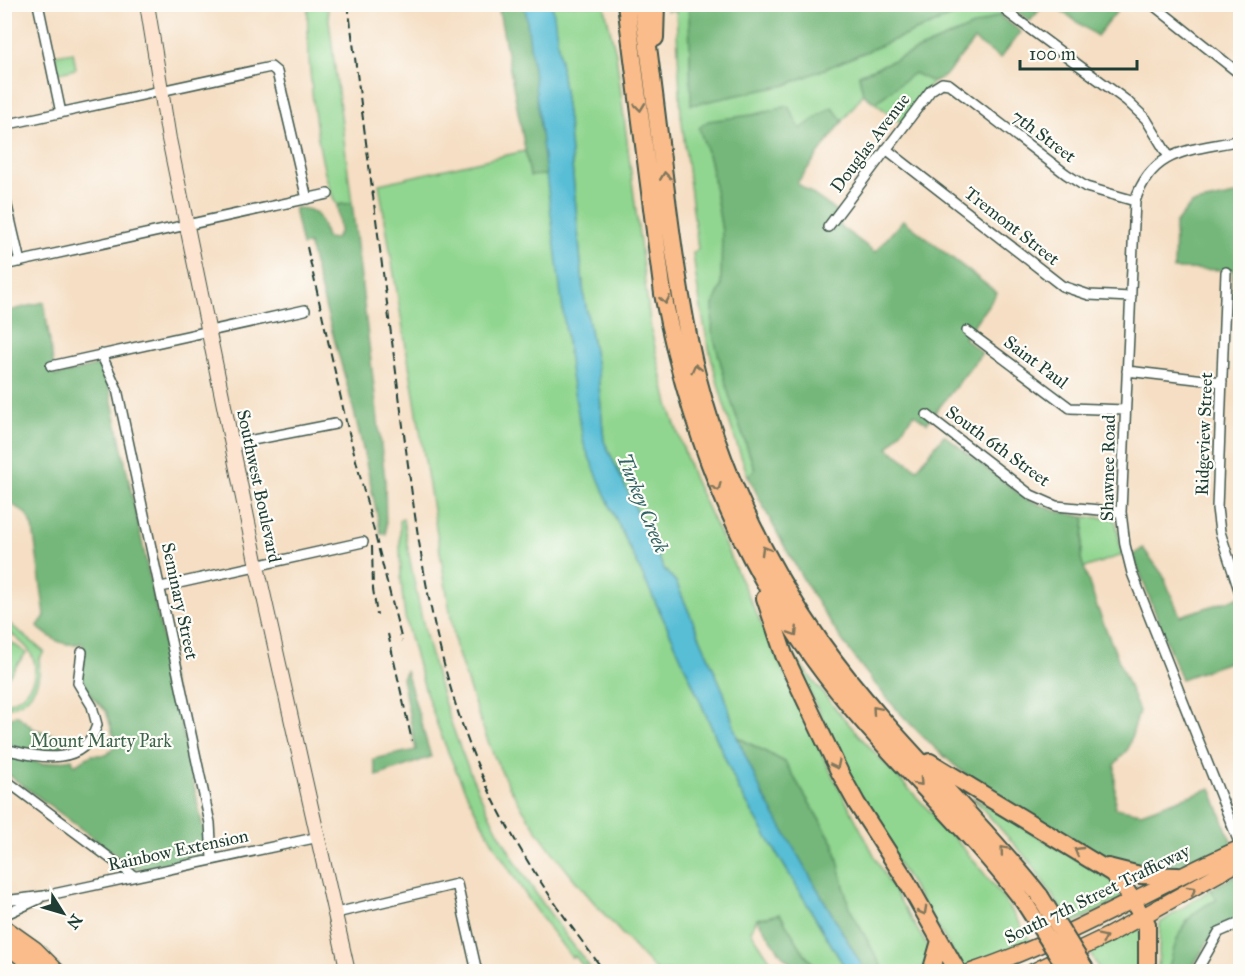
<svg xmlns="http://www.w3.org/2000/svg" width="1245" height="976" viewBox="0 0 1245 976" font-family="'IM FELL Great Primer',serif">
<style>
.green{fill:#91d690;stroke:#588a62;stroke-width:1.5}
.forest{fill:#74b77a;stroke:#4a7a57;stroke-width:1.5}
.water{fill:#58bed6;stroke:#3c7e85;stroke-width:1.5}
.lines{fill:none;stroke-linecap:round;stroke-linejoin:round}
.minor-casing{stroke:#3f5549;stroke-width:12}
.secondary-casing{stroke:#3f5549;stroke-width:16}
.primary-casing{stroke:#3f5549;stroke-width:18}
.motorway-casing{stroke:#3f5549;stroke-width:20}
.minor{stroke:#fff;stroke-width:9}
.secondary{stroke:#fde4d0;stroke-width:14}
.primary{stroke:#f9bc8a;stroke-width:15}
.motorway{stroke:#f9bc8a;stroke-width:16}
.rail{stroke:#1f3d34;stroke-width:2;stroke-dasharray:9 4.5;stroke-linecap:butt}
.motorway-bridge-casing{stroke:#3f5549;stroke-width:20;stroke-linecap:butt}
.motorway-bridge{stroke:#f9bc8a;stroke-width:16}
.oneway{stroke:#81765b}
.labels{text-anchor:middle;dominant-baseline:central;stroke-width:4.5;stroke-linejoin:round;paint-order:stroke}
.street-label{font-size:18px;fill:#1f3d34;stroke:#fdfcf7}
.park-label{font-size:18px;fill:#3c634b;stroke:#fdfcf7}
.water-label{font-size:20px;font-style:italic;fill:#306465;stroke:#fdfcf7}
</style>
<rect width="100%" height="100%" fill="#fdfcf7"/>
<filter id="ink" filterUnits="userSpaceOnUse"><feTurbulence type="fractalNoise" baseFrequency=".0167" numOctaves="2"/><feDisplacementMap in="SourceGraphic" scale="12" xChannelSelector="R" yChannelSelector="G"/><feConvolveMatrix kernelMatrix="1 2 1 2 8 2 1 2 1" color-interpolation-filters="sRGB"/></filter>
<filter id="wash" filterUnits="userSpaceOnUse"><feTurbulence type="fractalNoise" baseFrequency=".008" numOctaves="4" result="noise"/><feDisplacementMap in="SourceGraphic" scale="24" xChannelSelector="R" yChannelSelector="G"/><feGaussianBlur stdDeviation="1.35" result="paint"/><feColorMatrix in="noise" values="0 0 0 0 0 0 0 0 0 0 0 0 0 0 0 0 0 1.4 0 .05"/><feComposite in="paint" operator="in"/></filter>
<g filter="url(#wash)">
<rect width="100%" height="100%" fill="#f5dec3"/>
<!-- green -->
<path class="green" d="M308,5h19l25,198 -15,2c-21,-34 -31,-157 -29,-200z
M552,5h52l12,49 35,276 17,74 25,73 132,284 60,115 43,71c9,29 -26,24 -44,24l-35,-64 -15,-63 -49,-82 -48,-25 -13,-44 -48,-111 -12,-13 -60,-128 -6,-67 -14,-78 -16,-175z
M667,5h22l2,99 95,-19 192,-80h46l-7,6 -18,4 -140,60 4,19 -20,27 -11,-13 -32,22 -12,-24 -88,22 10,33 12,70 -1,56 -8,18 16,90 26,76 -7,5c-28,-77 -46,-141 -55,-223l5,-4 -17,-134 -5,-105 -9,1z
M73,52l3,17 -17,4 -4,-18z
M914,73l19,9 -32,41 -26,-20z
M525,151l6,24h16l38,270 29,70 58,122 67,153 108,181h-27l-14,-15 -27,-42 -22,5 -6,12 23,35 9,5h-127c-55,-60 -113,-121 -152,-194 -21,-41 -33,-85 -48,-129l-77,-464z
M1085,517l26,1 5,4 6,33 -38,13 -3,-9z
M403,519c19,118 47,233 109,337 24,40 52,78 81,115h-6l-12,-15 -3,2c-69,-87 -123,-182 -153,-289 -5,-18 -11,-36 -14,-53 -5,-32 -5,-64 -5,-96z
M4,619l40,33 -5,7c3,25 -9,45 -34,49v-5c23,-4 38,-30 25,-51 -6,-10 -17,-16 -25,-23z
M4,637l22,16 -21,28h-1z
M790,651c27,36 55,70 85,102 56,60 117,119 157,191l-69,24 -93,-150z
M972,797l147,88 2,14 -50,25 -40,-61z
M1052,826l56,32 63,7 31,-10 15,-1 -44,18 -57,-8z
M1211,889l6,11c-28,11 -42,43 -49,71l-10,1 2,-49z
M1140,925l2,46h-42l-11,-20z"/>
<!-- forest -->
<path class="forest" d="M1024,4h20v1l-14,16 -13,-10z
M498,5h27l22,170 -17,1z
M689,5v-1l289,1 -192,80 -95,20z
M1053,5l69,-1v1l-25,31z
M999,15l22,17 -21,26 -26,-18 -29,36 -12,6 -19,-9 -39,30 -12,-9 -4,-19z
M788,106l12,23 32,-22 11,14 -46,62 38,27 6,17 34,25 28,-32 94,73 -33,45 18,15 -55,70 -13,-9 -26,34 29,21 27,-34 82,64 30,12 29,6 -4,42 16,48 42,104 -11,38 -13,15v44l26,5 70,-25 22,59c-12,6 -23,6 -35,9 -17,6 -35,13 -53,12 -35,-3 -68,-28 -98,-45 -23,-13 -49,-26 -71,-41 -104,-77 -172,-192 -228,-306l7,-6 -26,-75 -17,-64 1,-26 8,-18 1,-56 -12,-70 -11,-33 9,-7 51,-7z
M1240,194v107l-8,-3 1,-28 -59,-1 1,-45 16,-20z
M352,203l33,276 1,55h-5c-12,-59 -24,-117 -41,-174 -11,-39 -21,-76 -31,-116l-7,2 -8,-38c24,-1 27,9 32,30l9,1 5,-8 -3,-26z
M44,302l11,74 49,-12 100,469 -1,21 -56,14h-13l-129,-96v-18l38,10 29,-5 2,6 18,-10h15l9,-11 -10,-33 -14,-14 -11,-21 4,-25 -3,-8c-20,5 -30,-5 -45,-16l8,-11 -12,-89 -7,-13 -21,-15v-187z
M1143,548l20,27 17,41 60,-19v61l-59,21 -48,-124z
M406,671l25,86 -54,19 -4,-17 43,-9 -14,-72z
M17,715l17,14 30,9 -4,15 -16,1 -39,-9 -1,-26z
M737,737l48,25 49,82 15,63 35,64h-19l-102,-175z
M1240,873v47l-18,5 -10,10 -22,36 -22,1c8,-35 14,-58 49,-72l-6,-11z
M780,914l26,42 14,15h-21l-17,-16 -25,-36z"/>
<!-- water -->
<path class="water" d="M525,5h27l2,10 14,106 16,175 14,78 6,67 60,128 12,13 48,111 13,44 26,58 102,176h-18l-108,-181 -67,-153 -58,-122 -30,-70 -13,-69z"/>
</g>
<g filter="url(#ink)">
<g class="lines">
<!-- minor casing -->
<g class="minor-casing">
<path id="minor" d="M38,4l23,109
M1152,4l88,70
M1007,12l120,89 19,18 23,38
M4,125l267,-58 6,5 30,127
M1240,140c-48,11 -87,7 -105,61l-14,311 4,33 7,28 108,272
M886,149l176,137 27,9 42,2
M4,193l16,69
M828,227l103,-137 11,-7 7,1 117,90 20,13 49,14
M4,265l324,-71
M1226,272l-9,236 3,24 20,61
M967,331l103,77 55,2
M101,354l16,35 93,434 2,36
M51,366l254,-56
M1127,371l95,11
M927,415l104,80 25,11 65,6
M232,444l103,-20
M161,587l202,-45
M4,749c34,8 79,20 93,-24l-5,-19 -14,-23 4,-31
M4,779l130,97
M4,901l40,-5 275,-59
M336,913l121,-29 20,88
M4,915l35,-16
M1196,972l23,-40 21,-9"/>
</g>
<!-- secondary casing -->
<g class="secondary-casing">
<path id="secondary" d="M147,4l22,135 88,427 91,406"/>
</g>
<!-- primary casing -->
<g class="primary-casing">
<path id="primary" d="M4,927l31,22 23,23
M4,944l24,18 26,8
M970,972c94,-31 180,-84 270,-124
M1032,972l77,-37 131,-73"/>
</g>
<!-- motorway casing -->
<g class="motorway-casing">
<path id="motorway" d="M626,4l37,290c30,155 85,290 187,412 56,67 121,126 174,196
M642,4c17,112 25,226 47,336 22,109 69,213 133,304 64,90 149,165 218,252
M655,38l1,-34
M765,598l19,57 56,118 17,31 49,76 52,92
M930,762l182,111 9,9 26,42v48
M1108,867l32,8 38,1
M931,972l9,-31"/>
</g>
<!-- minor -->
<use href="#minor" class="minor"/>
<!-- secondary -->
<use href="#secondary" class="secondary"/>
<!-- primary -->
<use href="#primary" class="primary"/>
<!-- motorway -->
<use href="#motorway" class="motorway"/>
<!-- rail -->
<path class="rail" d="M348,4c17,131 34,261 51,391 16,123 29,247 76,364 32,78 79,146 130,213
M307,247l39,174 56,220
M372,546l1,43 4,26
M388,634l24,107"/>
<!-- motorway-bridge casing -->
<g class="motorway-bridge-casing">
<path id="motorway-bridge" d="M1040,896l47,76
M1024,902l45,70"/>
</g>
<!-- motorway-bridge -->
<use href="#motorway-bridge" class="motorway-bridge"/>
</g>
<!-- one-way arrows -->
<defs><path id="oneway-chevron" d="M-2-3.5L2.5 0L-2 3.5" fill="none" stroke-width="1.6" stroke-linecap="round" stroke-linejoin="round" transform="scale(1.5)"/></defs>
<g class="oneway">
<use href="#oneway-chevron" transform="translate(640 107) rotate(83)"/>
<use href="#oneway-chevron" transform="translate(665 176) rotate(-97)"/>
<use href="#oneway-chevron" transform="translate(665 300) rotate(80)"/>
<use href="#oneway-chevron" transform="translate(696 368) rotate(-104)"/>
<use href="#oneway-chevron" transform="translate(717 487) rotate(67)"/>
<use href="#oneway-chevron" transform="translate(765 550) rotate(-120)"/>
<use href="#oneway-chevron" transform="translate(794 632) rotate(57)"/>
<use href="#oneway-chevron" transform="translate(876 710) rotate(-131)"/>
<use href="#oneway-chevron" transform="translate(836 765) rotate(64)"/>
<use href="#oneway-chevron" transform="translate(919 782) rotate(47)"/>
<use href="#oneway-chevron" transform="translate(1004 850) rotate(-130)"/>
<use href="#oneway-chevron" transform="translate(1078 851) rotate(-150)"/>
<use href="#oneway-chevron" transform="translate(1192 890) rotate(-30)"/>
<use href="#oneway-chevron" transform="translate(923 911) rotate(61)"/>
<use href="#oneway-chevron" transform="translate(1103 938) rotate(-26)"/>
</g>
</g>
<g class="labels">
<!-- street labels -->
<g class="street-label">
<text transform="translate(1044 136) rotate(37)">7th Street</text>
<text transform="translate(870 143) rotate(-53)">Douglas Avenue</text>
<text transform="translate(1012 226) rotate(38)">Tremont Street</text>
<text transform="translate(1036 362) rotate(37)">Saint Paul</text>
<text transform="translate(1204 434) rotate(-88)">Ridgeview Street</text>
<text transform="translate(998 446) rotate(36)">South 6th Street</text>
<text transform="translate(1108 468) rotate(-89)">Shawnee Road</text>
<text transform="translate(259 486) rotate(78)">Southwest Boulevard</text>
<text transform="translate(180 601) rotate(78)">Seminary Street</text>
<text transform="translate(178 850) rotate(-12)">Rainbow Extension</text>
<text transform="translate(1097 894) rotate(-26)">South 7th Street Trafficway</text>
</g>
<!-- park labels -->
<g class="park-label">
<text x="101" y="741">Mount Marty Park</text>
</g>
<!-- water labels -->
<g class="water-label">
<text transform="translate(643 503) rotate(68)">Turkey Creek</text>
</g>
</g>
<!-- margin -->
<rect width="1245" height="976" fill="none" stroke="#fdfcf7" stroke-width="24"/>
<!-- north arrow -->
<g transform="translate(63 913) rotate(127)" stroke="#fdfcf7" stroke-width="4.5" paint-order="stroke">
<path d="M0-4.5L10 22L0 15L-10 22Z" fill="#1f3d34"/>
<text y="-9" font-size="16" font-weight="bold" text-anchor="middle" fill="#1f3d34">N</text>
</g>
<!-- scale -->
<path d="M1020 60v9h117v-9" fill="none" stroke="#1f3d34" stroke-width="3"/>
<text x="1029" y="60" font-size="18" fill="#1f3d34" stroke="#fdfcf7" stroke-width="4.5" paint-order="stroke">100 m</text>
</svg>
